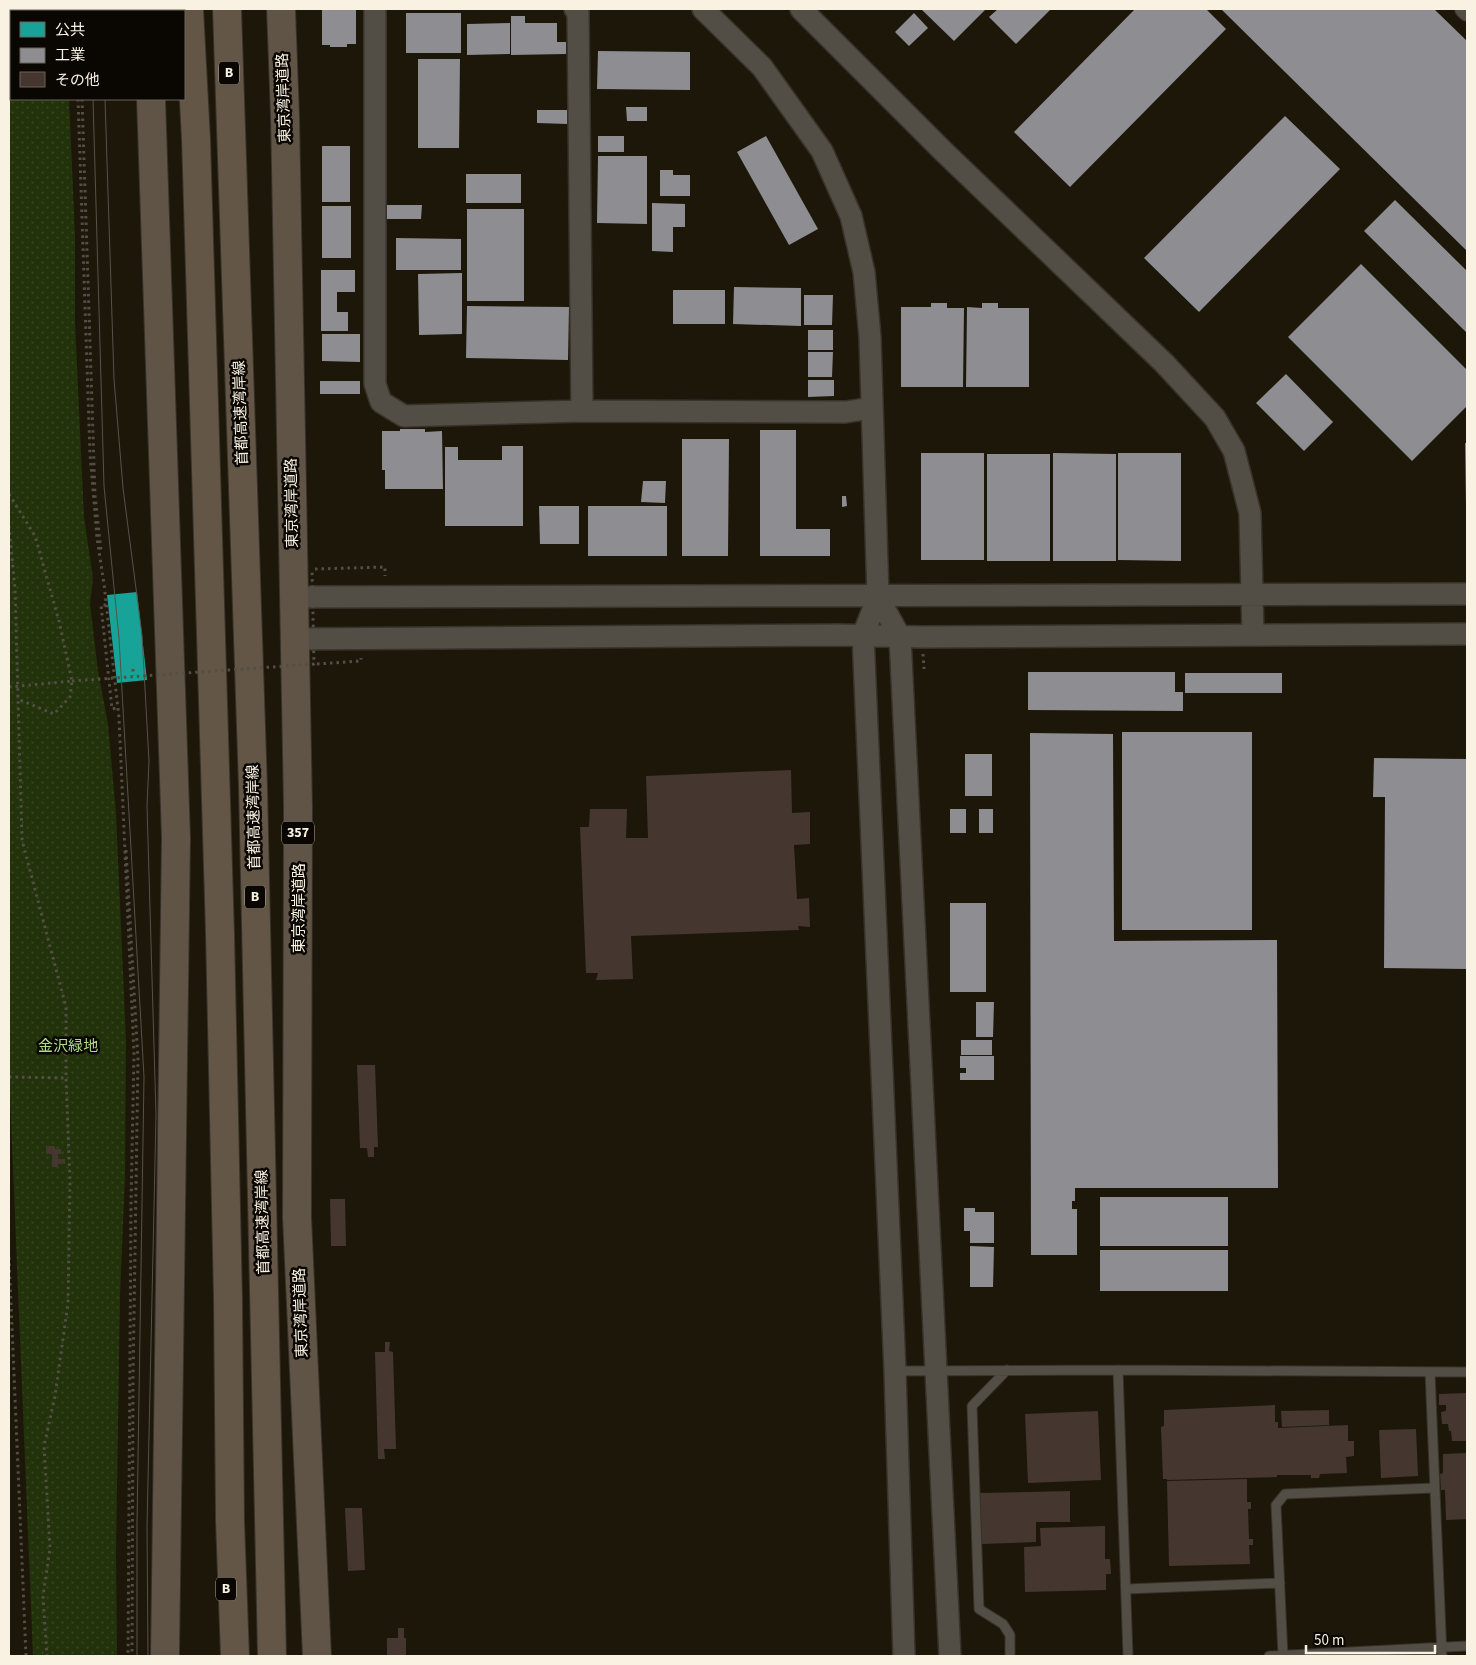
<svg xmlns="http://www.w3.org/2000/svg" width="1476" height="1665" viewBox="0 0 1476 1665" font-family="'Source Sans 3','Noto Sans JP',sans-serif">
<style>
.park{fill:url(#park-dots)}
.public{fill:#17a398}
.industry{fill:#8d8d92}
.building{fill:#45372f}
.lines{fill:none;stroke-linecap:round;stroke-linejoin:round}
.service-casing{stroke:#37322a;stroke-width:11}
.minor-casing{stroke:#37322a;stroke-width:20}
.tertiary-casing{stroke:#37322a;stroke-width:24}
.trunk-casing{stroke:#37322a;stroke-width:30}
.motorway-casing{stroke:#37322a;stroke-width:30}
.path{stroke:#534f46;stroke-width:3;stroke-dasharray:2.5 4;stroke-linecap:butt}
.service{stroke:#534e45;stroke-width:9}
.minor{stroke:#534e45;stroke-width:18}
.tertiary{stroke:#534e45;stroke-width:21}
.trunk{stroke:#605446;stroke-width:28}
.motorway{stroke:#635647;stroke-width:28}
.tram{stroke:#575248;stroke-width:1}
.path-bridge{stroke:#534f46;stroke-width:3;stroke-dasharray:2.5 4;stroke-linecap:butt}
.labels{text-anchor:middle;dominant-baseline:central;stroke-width:5;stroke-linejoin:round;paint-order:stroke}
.shield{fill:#0a0601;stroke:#b1ab9f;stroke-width:1}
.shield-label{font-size:14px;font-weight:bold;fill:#f9f2e3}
.street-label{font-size:15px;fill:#f9f2e3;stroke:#0a0601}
.park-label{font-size:15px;fill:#afdc86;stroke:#0a0601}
</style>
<defs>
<pattern id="park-dots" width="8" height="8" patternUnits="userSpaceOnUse" patternTransform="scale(1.25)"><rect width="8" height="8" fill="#22320a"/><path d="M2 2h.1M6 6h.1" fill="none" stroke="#384622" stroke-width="1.8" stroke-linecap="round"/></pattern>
</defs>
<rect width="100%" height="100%" fill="#1d170a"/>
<!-- park -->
<path class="park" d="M9,9h54v2h-52v88h58l6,136v88l9,194 9,61 -3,26 8,67 10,53 8,89 10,228 -1,136 -5,119 -4,257 1,103h-84l-24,-586z"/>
<!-- public -->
<path class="public" d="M137,592l10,88 -30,3 -10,-88z"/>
<!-- industry -->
<path class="industry" d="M322,9h34v35h-9v3h-17v-2h-8z
M921,9h65l-32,32z
M998,9h53l-35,35 -27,-27z
M1135,9h71l20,20 -156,158 -56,-55z
M1221,9h213l33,32v210z
M406,13h55v40h-55z
M914,13l14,15 -19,18 -14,-14z
M511,16h14v7h32v19h9v12l-55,1z
M510,23v31l-43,1v-31z
M598,51l92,1v38l-93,-1z
M418,59h42l-1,89h-41z
M626,107h21v14h-20z
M537,110h30v14l-30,-1z
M1285,116l55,53 -141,143 -55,-54z
M598,136h26v16h-26z
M766,136l52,93 -29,16 -52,-93z
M322,146h28v56h-28z
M598,156h49v68l-50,-1z
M660,170h13v5h17v21h-30z
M466,174h55v29h-55z
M1395,200l72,71v62l-103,-102z
M652,203l33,1v23h-12v25l-21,-1z
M387,205h35l-1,14h-34z
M322,206h29v52h-29z
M467,209h57v92h-57z
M396,238l65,1v31h-65z
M1361,264l106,106v36l-55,55 -124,-124z
M321,270h34v22h-18v20h11v19h-27z
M462,273v61l-43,1 -1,-61z
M734,287l67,1v38l-68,-2z
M673,290h52v34h-52z
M804,295h29l-1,30h-28z
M931,303h16v5h17l-1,79h-62v-80h30z
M982,303h16v5h31v79h-63l1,-80 15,1z
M467,306l102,1 -1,53 -102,-2z
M808,330h25v20h-25z
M322,334h38v28l-38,-1z
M808,352h25l-1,25h-24z
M1286,374l47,48 -29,29 -48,-48z
M808,380h26v16l-26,1z
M320,381h40v13h-40z
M400,429h25v3l17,-1 1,58h-58v-19h-3v-39h18z
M760,430h36v99h34v27h-70z
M682,439h47l-1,117h-46z
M1465,443h2v63h-1z
M502,446h21v80h-78v-79h13v13h44z
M921,453h63v107h-63z
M1053,453l63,1v107h-63z
M1118,453h63v108l-63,-1z
M987,454h63v107h-63z
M643,481h23l-1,22 -24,-1z
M842,496h4l1,10 -5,1z
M539,506h40v38h-39z
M588,506h79v50h-79z
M1028,672h147v20h8v19l-155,-1z
M1185,673h97v20h-97z
M1122,732h130v198h-130z
M1030,733l83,1 1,207 163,-1 1,248h-203v13h-3v8h5v46h-46z
M965,754h27v42h-27z
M1374,758l93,1v210l-83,-1 1,-171h-12z
M950,809h16v24h-16z
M979,809h14v24h-14z
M950,903h36v89h-36z
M976,1002h18l-1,35h-17z
M961,1040h31v15h-31z
M960,1056h34v24h-34v-7h6v-5h-6z
M1100,1197h128v49h-128z
M964,1208h11v4h19v31h-24v-12h-6z
M970,1246l24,1 -1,40h-23z
M1100,1250h128v41h-128z"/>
<!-- building -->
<path class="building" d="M791,770l1,43 18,-1v32l-16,1 3,54 12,-1 1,29 -12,-1 1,4 -168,6 2,43 -37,1 2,-7h-12l-6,-146h9l1,-18h37l-1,29h22l-2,-62z
M357,1065h18l3,82h-4v10h-6l-1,-9h-7z
M46,1146h9v3h6v5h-3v5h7v5h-7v3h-6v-13h-6z
M330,1199h15l1,47h-15z
M385,1342h5l-1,9 4,1 3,97h-12l1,10h-7l-3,-107h10z
M1467,1393v48h-15l-1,-10h-2l-1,-7h-6l-1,-12 5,-1v-6h-7v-11z
M1275,1405v17h3v6l70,-3v16h6v15l-8,1 1,16 -27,1 -1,4h-8v-3h-34v2l-110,3v-1h-4l-2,-52 3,-1v-16z
M1329,1410v15l-47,2 -1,-16z
M1098,1411l3,69 -73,3 -3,-69z
M1416,1429l2,47 -37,2 -2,-48z
M1467,1453v66l-21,1 -1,-30h-4l-1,-16 3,-1v-19z
M1247,1479v23h4v7h-3l1,30h4v6h-4l1,19 -81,2 -2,-85z
M1070,1491v31h-34v20l-55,2 -2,-51z
M345,1508h17l3,62 -17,1z
M1105,1526v33h5l1,15h-5v16l-81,2 -1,-45 17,-1 -1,-18z
M398,1628h6v10h2v18h-19v-18h11z"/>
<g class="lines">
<!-- service casing -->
<g class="service-casing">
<path id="service" d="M1007,1370l-35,36 7,203 24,15 7,11v21
M1118,1370l10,286
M895,1371l223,-1 349,2
M1430,1372l12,284
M1126,1589l154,-6
M1269,1656l198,-10
M1283,1656l-7,-151 9,-11 149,-6"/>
</g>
<!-- minor casing -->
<g class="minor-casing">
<path id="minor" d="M1464,9l3,3"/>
</g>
<!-- tertiary casing -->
<g class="tertiary-casing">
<path id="tertiary" d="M375,9v375l6,18 23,14 178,-5 264,1 25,-4
M575,9l3,3 4,399
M703,9l59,58 60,84 29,65 13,56 6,65 8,260 -15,38 32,736 9,285
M801,9l143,143 220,211 51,55 19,33 16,62 3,122
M294,597l1173,-3
M878,597l22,40 50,1019
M294,639l545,-4 84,2 544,-3"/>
</g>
<!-- trunk casing -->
<g class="trunk-casing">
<path id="trunk" d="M148,9v2
M281,9l4,107 13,691 -1,410 20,439
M151,99l25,739 -11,818"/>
</g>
<!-- motorway casing -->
<g class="motorway-casing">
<path id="motorway" d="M189,9l7,130 24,795 8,365 2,222 5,135
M227,9l26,778 19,869"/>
</g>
<!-- path -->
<path class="path" d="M74,9l1,2
M79,9v2
M78,99l12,355 7,84 7,46 15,134 15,336 -3,150 -3,452
M82,99l13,396 6,56
M9,494l26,42 24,85 13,60
M9,526l6,63 7,251 44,167v71l4,103 -2,122 -13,93 -11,50 6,102 -7,48 4,60
M315,569l70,-2v9
M106,605h-5l11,104 5,-1
M923,654l1,15
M317,664l44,-3v-3
M133,669v7
M9,687l63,-6 -2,16 -16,17 -36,-15
M126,850l12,210 -5,319 -1,277
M9,1077l57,1
M9,1257l17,399"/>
<!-- service -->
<use href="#service" class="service"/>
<!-- minor -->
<use href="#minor" class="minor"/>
<!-- tertiary -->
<use href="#tertiary" class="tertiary"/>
<!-- trunk -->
<use href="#trunk" class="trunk"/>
<!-- motorway -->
<use href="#motorway" class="motorway"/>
<!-- tram -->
<path class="tram" d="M90,9v2
M102,9v2
M93,99l11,387 15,152 25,439 -7,447v132
M105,99l9,280 9,109 19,147 7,126 -2,45 9,309 -9,412 1,129"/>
<!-- path-bridge -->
<path class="path-bridge" d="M72,681l242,-17 -2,-95"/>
</g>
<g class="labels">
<!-- shield labels -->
<g class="shield">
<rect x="219" y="61.5" width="20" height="23" rx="4"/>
<rect x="282" y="821.5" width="32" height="23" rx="4"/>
<rect x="245" y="885.5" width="20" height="23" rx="4"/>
<rect x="216" y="1577.5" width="20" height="23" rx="4"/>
</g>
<g class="shield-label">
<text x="229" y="73">B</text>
<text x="298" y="833">357</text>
<text x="255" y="897">B</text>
<text x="226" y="1589">B</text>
</g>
<!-- street labels -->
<g class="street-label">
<text transform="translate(284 98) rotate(-92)">東京湾岸道路</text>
<text transform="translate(241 413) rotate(-92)">首都高速湾岸線</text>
<text transform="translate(292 503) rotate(-91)">東京湾岸道路</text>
<text transform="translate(254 817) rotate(-91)">首都高速湾岸線</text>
<text transform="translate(299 908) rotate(-90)">東京湾岸道路</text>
<text transform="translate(263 1222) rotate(-91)">首都高速湾岸線</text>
<text transform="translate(301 1313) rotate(-92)">東京湾岸道路</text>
</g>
<!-- park labels -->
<g class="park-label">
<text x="68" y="1046">金沢緑地</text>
</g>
</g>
<!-- border -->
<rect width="1476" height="1665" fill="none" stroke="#f9f2e3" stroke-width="20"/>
<!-- legend -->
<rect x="10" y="10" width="175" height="90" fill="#0a0601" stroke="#6a645b"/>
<rect x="20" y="22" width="25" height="15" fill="#17a398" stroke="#6a645b"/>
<text x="55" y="35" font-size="15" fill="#f9f2e3">公共</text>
<rect x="20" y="48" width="25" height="15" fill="#8d8d92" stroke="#6a645b"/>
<text x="55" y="60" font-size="15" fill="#f9f2e3">工業</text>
<rect x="20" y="72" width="25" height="15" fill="#45372f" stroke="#6a645b"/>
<text x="55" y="85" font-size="15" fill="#f9f2e3">その他</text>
<!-- scale -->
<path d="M1306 1645v8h129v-8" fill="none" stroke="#f9f2e3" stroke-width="2.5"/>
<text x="1314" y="1645" font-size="15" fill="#f9f2e3" stroke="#0a0601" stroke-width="4" paint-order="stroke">50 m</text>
</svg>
